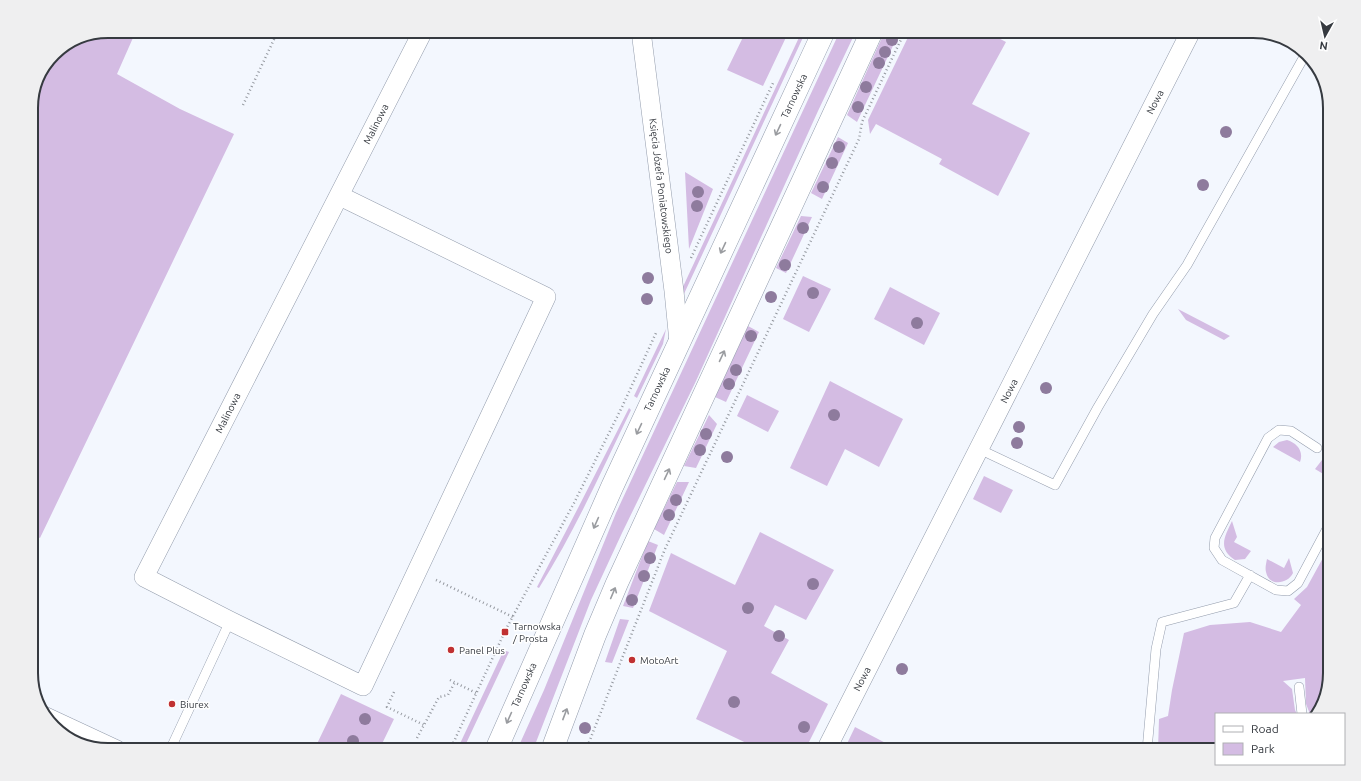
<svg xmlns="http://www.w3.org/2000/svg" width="1361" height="781" viewBox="0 0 1361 781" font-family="Ubuntu,sans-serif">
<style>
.green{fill:#d4bce3}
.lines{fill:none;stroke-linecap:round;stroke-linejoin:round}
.lane-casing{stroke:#939cac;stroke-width:10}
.street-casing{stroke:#939cac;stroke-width:20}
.primary-casing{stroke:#939cac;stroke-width:23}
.path{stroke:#94989f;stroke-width:2.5;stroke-dasharray:1 3;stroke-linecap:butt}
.lane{stroke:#fff;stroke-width:9}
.street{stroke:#fff;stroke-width:19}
.primary{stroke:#fff;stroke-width:22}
.tree{fill:#8e7b9d}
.oneway{stroke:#9a9ca0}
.poi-dot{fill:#c03132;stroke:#fff;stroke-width:1.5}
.labels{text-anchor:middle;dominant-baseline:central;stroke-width:3;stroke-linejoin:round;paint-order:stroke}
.street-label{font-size:10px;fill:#363a40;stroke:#fff}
.poi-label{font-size:10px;fill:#363a40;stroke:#fff;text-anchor:start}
.rim{fill:none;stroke:#363a40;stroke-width:2}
</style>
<rect width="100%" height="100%" fill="#f3f7fe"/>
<!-- green -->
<path class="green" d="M109,31h27l-19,43 63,35 54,25 -194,404 -9,-4v-430l6,-25 17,-25 25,-17z
M746,31h43l-26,55 -36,-16z
M802,31h4l-123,265 -2,-5z
M840,31h16l-38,80 -122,270 -74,152 -31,67 -58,150h-16l27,-60 72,-177z
M885,31h15l-43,91 -10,-7z
M911,31h74l21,11 -34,62 58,29 -32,63 -59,-32 3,-5 -66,-35 -6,10 -2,-14z
M838,137l10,6 -26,56 -11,-6z
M685,172l28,17 -24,60z
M801,216l11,1 -26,56 -10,-5z
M803,276l28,13 -22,43 -26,-13z
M890,287l50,26 -16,32 -50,-26z
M1178,309l52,27 -6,4 -38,-20z
M748,326l11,6 -33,70 -11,-5z
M666,329l-3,15 -26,54 -3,-2z
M830,381l73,38 -24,48 -34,-18 -18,37 -37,-18z
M747,395l32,16 -11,21 -31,-16z
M629,408l2,2c-29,60 -56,121 -92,178l-2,-1 41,-79z
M709,415l8,9 -21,44 -12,-2z
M1287,440c10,3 17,11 13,22l-27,-15 6,-5z
M1330,458v20l-15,-9 7,-9z
M984,476l29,14 -12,23 -28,-14z
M677,482h12l-25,53 -10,-6z
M1232,521l5,16 -3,5 17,9 -6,8 -10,1c-18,-12 -10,-24 -3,-39z
M760,532l74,38 -28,50 -31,-15 -11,21 25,14 -18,33 57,31 -23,46h-44l-65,-31 31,-68 -78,-40 22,-58 64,32z
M648,541l10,4 -25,63 -10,-2z
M1330,545v128l-10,38 -3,3h-7l-4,-10 -1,-26 -22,3 9,8 3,21 2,4h-81v36h-58l1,-31 9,-3 4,-26 12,-57 26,-8 40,-3 31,10 20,-27 -7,-6 13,-12z
M1289,558l4,15c-5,11 -24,14 -27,-1 -1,-4 0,-8 1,-13l17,9z
M620,619l9,1 -17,43 -7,-1z
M506,651l3,1 -46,98h-6l45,-96z
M341,694l53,25 -15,31h-65z
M855,727l44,23h-55z"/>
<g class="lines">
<!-- lane casing -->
<g class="lane-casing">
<path id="lane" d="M1317,448l-26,-17 -12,-1 -11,8 -53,100 -1,10 8,12 54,30 12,1 10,-8 32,-60
M979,449l76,36 43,-78 55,-93 34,-49 118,-210
M1299,687l3,27
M170,750l60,-129
M1147,750l9,-101 6,-27 72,-19 16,-28"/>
</g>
<!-- street casing -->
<g class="street-casing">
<path id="street" d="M641,31l33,260 5,51
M340,196l206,101 -183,389 -133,-65 -86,-44 279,-546
M44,716l73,34
M826,750l365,-719"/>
</g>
<!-- primary casing -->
<g class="primary-casing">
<path id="primary" d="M496,750l116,-263 212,-456
M552,750l43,-115 22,-52 255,-552"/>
</g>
<!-- path -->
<path class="path" d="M243,105l35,-74
M691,258l82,-175
M436,580l77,37
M450,680l26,13
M394,692l-7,15 37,18
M417,738l22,-41 9,-2 7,-13
M450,750l56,-121 68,-126 48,-96 34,-74
M586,750l79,-201 194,-410 3,-17 43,-91"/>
<!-- lane -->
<use href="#lane" class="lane"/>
<!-- street -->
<use href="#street" class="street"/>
<!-- primary -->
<use href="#primary" class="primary"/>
</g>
<!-- trees -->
<g class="tree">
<circle cx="892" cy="40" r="6"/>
<circle cx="885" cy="52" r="6"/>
<circle cx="879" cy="63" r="6"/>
<circle cx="866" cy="87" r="6"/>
<circle cx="858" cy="107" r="6"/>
<circle cx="1226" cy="132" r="6"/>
<circle cx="839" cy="147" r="6"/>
<circle cx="832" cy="163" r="6"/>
<circle cx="1203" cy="185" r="6"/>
<circle cx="823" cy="187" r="6"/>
<circle cx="698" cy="192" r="6"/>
<circle cx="697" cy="206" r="6"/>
<circle cx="803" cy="228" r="6"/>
<circle cx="785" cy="265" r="6"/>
<circle cx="648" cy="278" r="6"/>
<circle cx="813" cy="293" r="6"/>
<circle cx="771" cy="297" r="6"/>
<circle cx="647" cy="299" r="6"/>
<circle cx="917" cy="323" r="6"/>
<circle cx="751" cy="336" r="6"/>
<circle cx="736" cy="370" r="6"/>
<circle cx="729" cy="384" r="6"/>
<circle cx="1046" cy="388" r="6"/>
<circle cx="834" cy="415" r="6"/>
<circle cx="1019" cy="427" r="6"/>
<circle cx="706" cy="434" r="6"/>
<circle cx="1017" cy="443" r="6"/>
<circle cx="700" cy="450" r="6"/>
<circle cx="727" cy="457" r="6"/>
<circle cx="676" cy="500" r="6"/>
<circle cx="669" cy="515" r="6"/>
<circle cx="650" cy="558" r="6"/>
<circle cx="644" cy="576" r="6"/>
<circle cx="813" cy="584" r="6"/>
<circle cx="632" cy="600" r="6"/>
<circle cx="748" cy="608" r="6"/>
<circle cx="779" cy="636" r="6"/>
<circle cx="902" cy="669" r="6"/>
<circle cx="734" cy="702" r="6"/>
<circle cx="365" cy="719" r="6"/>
<circle cx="804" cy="727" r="6"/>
<circle cx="585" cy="728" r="6"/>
<circle cx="353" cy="741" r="6"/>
</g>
<!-- one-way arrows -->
<defs><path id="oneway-shaft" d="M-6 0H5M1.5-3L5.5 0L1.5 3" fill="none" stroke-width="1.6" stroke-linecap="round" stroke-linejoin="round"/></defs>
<g class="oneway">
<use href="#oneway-shaft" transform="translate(778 130) rotate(115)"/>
<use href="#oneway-shaft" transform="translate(723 248) rotate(115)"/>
<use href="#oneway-shaft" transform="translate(722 356) rotate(-65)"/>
<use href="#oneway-shaft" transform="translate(639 429) rotate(115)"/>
<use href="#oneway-shaft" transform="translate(667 474) rotate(-65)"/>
<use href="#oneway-shaft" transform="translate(596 523) rotate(114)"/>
<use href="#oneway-shaft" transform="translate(613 593) rotate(-67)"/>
<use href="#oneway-shaft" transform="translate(565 714) rotate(-69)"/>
<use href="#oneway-shaft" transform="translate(509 718) rotate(114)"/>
</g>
<!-- markers -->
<g class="poi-dot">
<rect x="501" y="628" width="8" height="8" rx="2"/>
<circle cx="451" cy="650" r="4"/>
<circle cx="632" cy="660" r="4"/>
<circle cx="172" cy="704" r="4"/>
</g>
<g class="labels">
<!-- street labels -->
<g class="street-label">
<text transform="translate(794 96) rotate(-65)">Tarnowska</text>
<text transform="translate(1155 102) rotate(-63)">Nowa</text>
<text transform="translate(376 124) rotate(-63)">Malinowa</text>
<text transform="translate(661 186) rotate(83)">Księcia Józefa Poniatowskiego</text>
<text transform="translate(657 389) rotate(-65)">Tarnowska</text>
<text transform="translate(1009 391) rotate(-63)">Nowa</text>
<text transform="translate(228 413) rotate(-63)">Malinowa</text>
<text transform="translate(862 679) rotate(-63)">Nowa</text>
<text transform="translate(524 685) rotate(-66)">Tarnowska</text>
</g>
<!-- poi labels -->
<g class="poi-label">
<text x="513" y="626">Tarnowska<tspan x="513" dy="12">/ Prosta</tspan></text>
<text x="459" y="650">Panel Plus</text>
<text x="640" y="660">MotoArt</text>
<text x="180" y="704">Biurex</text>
</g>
</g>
<!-- crop -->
<path d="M0 0H1361V781H0ZM108 38H1253A70 70 0 0 1 1323 108V673A70 70 0 0 1 1253 743H108A70 70 0 0 1 38 673V108A70 70 0 0 1 108 38Z" fill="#efeff0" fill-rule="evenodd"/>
<path class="rim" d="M108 38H1253A70 70 0 0 1 1323 108V673A70 70 0 0 1 1253 743H108A70 70 0 0 1 38 673V108A70 70 0 0 1 108 38Z"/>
<!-- legend -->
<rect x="1215" y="713" width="130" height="52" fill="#ffffff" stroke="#afb0b3"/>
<rect x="1223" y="726" width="20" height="6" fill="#ffffff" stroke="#afb0b3"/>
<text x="1251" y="733" font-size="12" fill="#363a40">Road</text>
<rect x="1223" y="743" width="20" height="12" fill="#d4bce3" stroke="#afb0b3"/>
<text x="1251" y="753" font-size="12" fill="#363a40">Park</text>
<!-- north arrow -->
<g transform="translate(1325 36) rotate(188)" stroke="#ffffff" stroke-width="3" paint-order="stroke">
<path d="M0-3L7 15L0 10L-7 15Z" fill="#363a40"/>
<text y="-6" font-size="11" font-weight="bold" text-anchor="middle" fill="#363a40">N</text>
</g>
</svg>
